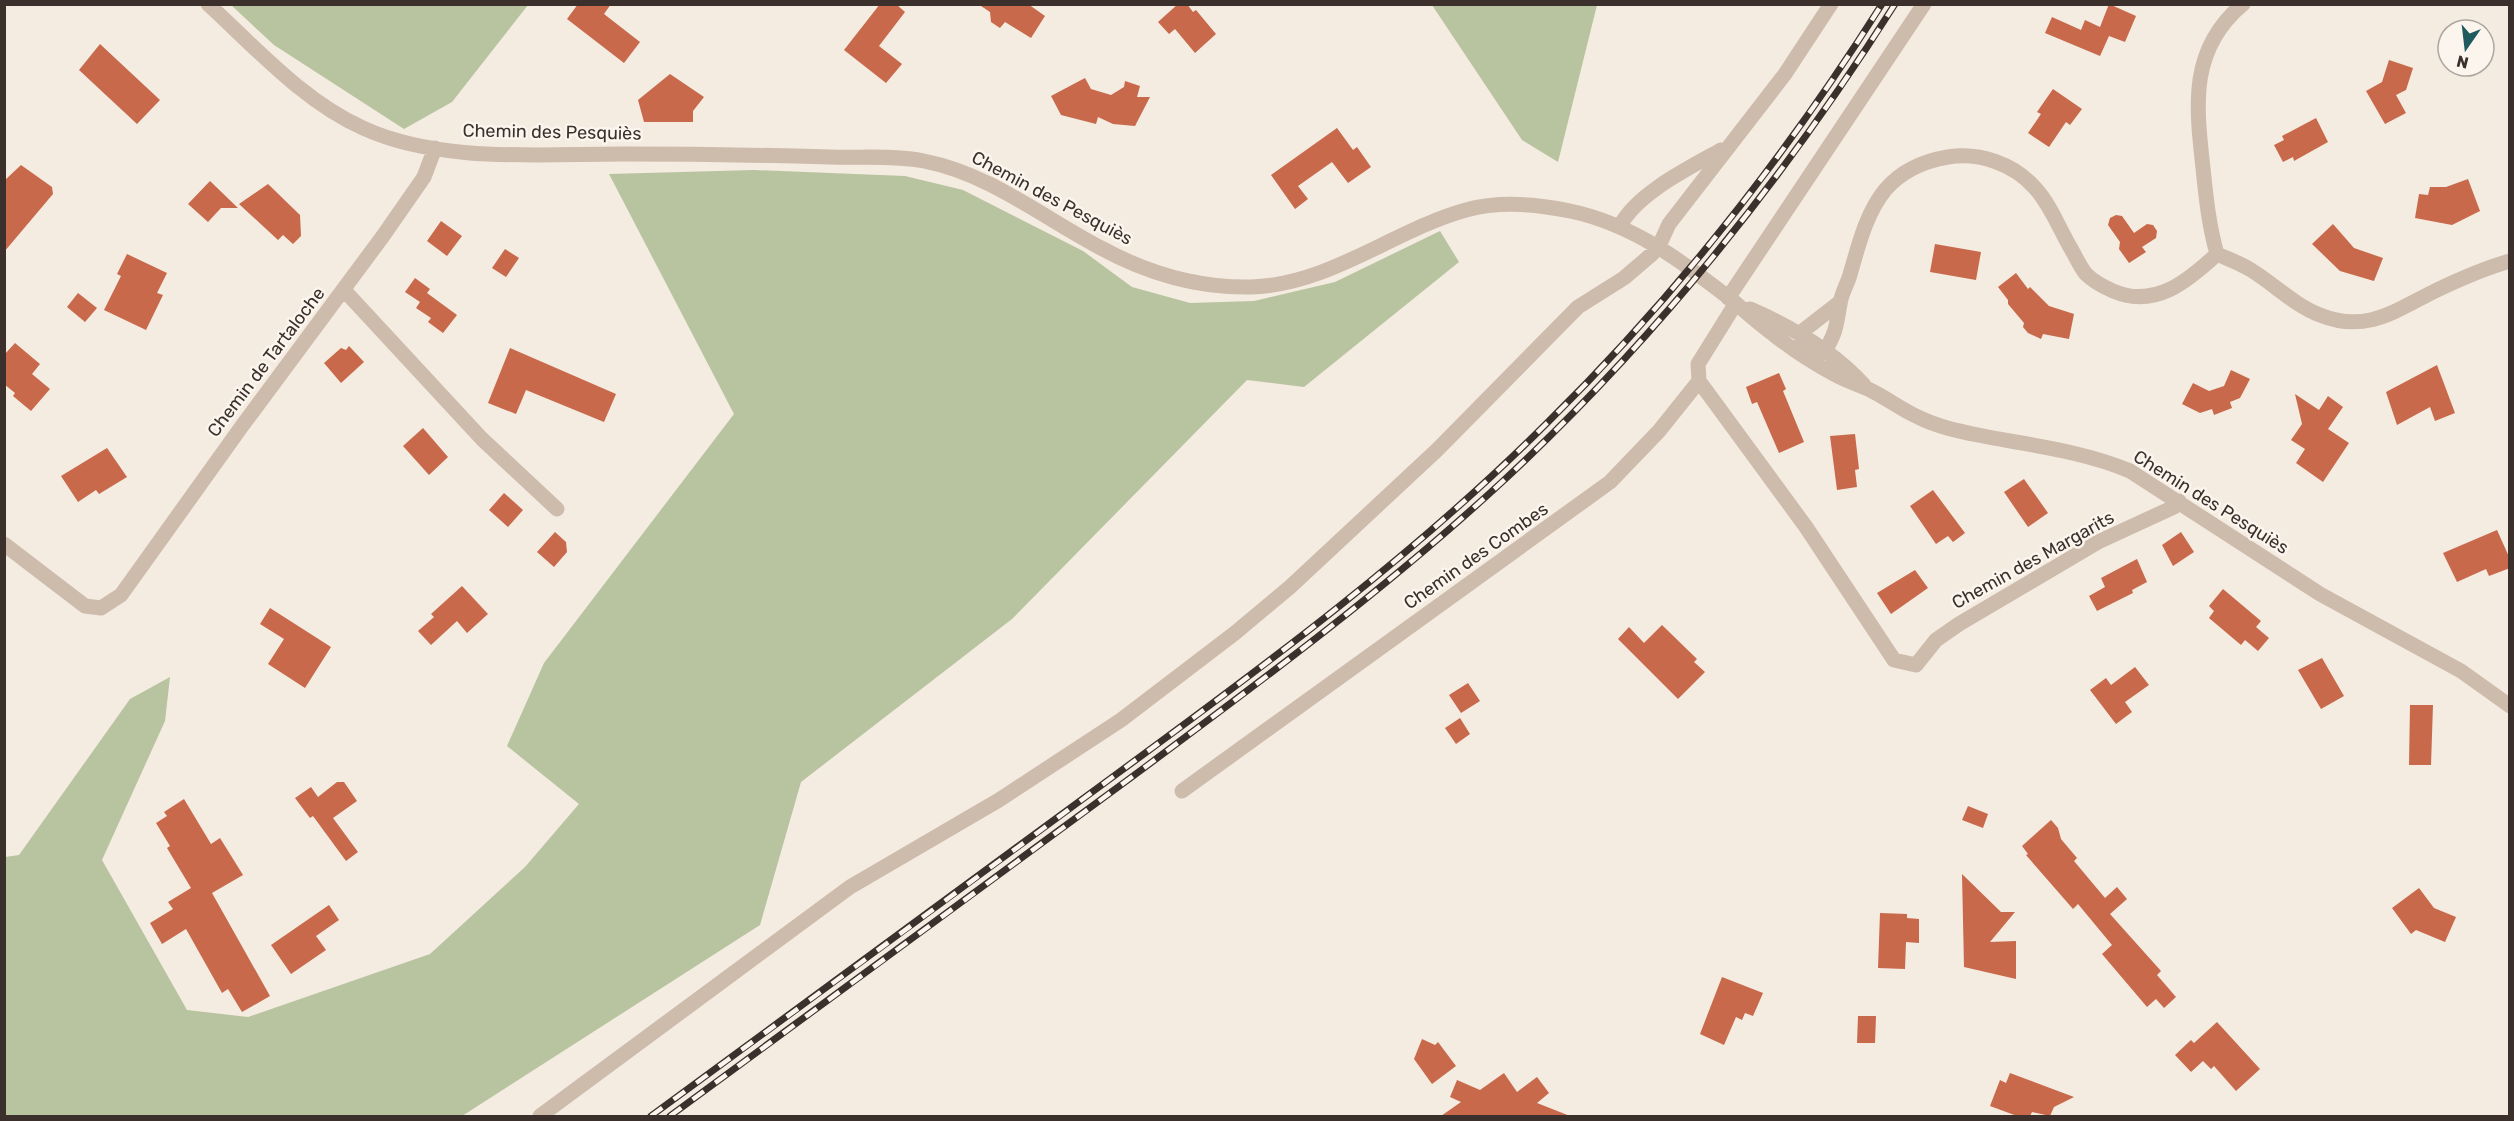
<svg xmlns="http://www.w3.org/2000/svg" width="2514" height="1121" viewBox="0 0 2514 1121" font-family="Rubik,sans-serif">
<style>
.green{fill:#b8c4a0}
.building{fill:#c8694b}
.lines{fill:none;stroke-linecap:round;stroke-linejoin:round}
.minor{stroke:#cdbbac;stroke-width:15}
.rail-casing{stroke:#3b302b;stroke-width:7}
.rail{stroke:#fbf5ee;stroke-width:4.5;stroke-dasharray:14;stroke-linecap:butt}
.labels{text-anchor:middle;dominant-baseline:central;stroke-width:5;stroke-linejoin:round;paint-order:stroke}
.street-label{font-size:18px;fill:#3b302b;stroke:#fbf5ee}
</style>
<rect width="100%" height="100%" fill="#f4ebe1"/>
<!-- green -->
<path class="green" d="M231,5h297l-76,97 -48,27 -130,-84z
M1432,5h165l-39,157 -36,-22z
M754,170l151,6 58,14 120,61 49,36 58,16 64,-2 81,-19 105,-51 19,31 -155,125 -57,-7 -235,239 -211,163 -41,143 -298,191h-457v-259l14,-2 111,-156 40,-22 -5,44 -63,139 85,150 61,7 182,-63 95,-87 54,-63 -72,-58 37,-83 190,-249 -125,-240z"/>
<!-- building -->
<path class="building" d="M578,4h33l-7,10 36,28 -16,21 -57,-44z
M880,4h16l9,8 -26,34 23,18 -16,19 -42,-33z
M978,4h50l17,12 -14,22 -26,-16 -5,6 -9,-6 -1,-10z
M1178,4h9l6,8 3,-2 20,24 -21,19 -20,-24 -6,5 -11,-12z
M2109,4l27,12 -11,26 -16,-6 -9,20 -55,-23 7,-16 29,13 4,-10 15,7z
M100,44l60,56 -23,24 -58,-54z
M2389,60l24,8 -7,22 -10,5 10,18 -21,11 -19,-33 16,-9z
M670,74l34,23 -11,14v11h-49l-6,-22z
M1085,78l6,11 20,6 13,-8 1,-6 15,5 -3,11h13l-15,29 -22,-2 -15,-7 -2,7 -35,-9 -10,-19z
M2053,89l29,20 -12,16 -4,-3 -17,25 -21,-14 13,-19 -4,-2z
M2316,118l12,24 -34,19 -1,-4 -10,5 -9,-17 10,-5 -2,-4z
M1337,128l16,22 4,-3 14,20 -23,16 -16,-21 -34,24 10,13 -13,10 -24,-34z
M21,165l31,22 1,7 -49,58v-71z
M2468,179l12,32 -28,14 -37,-7 4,-24 9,1 2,-8h16z
M210,181l28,27h-17l-13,14 -20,-18z
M268,184l32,31 1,21 -8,8 -10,-9 -5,5 -39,-36z
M2116,215l6,1 12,17 13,-9 6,1 4,6 -1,7 -14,9 4,5 -17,11 -10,-14 1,-7 -12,-17 2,-7z
M441,221l21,15 -15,20 -20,-15z
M2333,224l21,24 29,10 -9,23 -34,-10 -28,-27z
M1935,244l46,8 -5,28 -46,-8z
M505,249l14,9 -13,19 -14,-9z
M127,254l40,19 -10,20 6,2 -17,35 -42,-20 17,-34 -4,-2z
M2016,273l12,16 2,-2 19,19 25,8 -5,25 -26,-5 -2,5 -13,-6 -5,-6 1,-4 -16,-19v-4l-10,-13z
M415,278l15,11 -3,4 30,22 -14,18 -15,-11 3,-4 -15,-10 4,-6 -15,-10z
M78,293l19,15 -12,14 -18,-15z
M15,343l25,21 -8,10 18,15 -19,22 -18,-15 2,-3 -11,-9v-29z
M349,346l15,16 -23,21 -17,-20 17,-15 5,2z
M510,348l106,46 -12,28 -78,-32 -10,24 -28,-11z
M2437,365l18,48 -20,8 -5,-14 -33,18 -11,-33z
M2231,370l19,9 -10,19 -10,4 2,6 -18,7 -2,-6 -12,4 -18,-9 11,-21 16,8 15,-5z
M1779,373l7,16 -3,2 21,51 -25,11 -22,-51 -5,2 -6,-17z
M2295,394l24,16 9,-14 15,11 -15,22 21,14 -26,39 -27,-19 9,-14 -14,-9 11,-16z
M423,428l25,29 -19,18 -26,-29z
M1855,434l4,35 -4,1 2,17 -20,3 -7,-54z
M107,448l20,29 -28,17 -3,-4 -18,12 -17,-26z
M2024,479l24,34 -20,14 -24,-35z
M1933,490l32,43 -12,9 -5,-6 -12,8 -26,-38z
M504,493l19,17 -15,17 -19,-17z
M2497,530l13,29v9l-21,8 -3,-7 -29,13 -14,-29z
M555,532l11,10 1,10 -13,15 -17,-15z
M2181,532l13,20 -21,14 -11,-21z
M2137,559l10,23 -15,8 1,3 -36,18 -8,-15 16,-9 -4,-9z
M1915,570l13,18 -37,26 -14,-21z
M462,586l26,28 -21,19 -10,-12 -26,24 -13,-14 16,-14 -3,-3z
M2223,589l38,32 -5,6 13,11 -11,13 -13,-11 -4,5 -32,-27 5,-7 -5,-5z
M270,608l61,39 -26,41 -37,-24 16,-25 -24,-15z
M1662,625l35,34 -3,3 11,10 -27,27 -60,-60 11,-12 15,16z
M2322,658l22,38 -23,13 -23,-39z
M2135,667l14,18 -24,17 7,10 -16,12 -26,-34 16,-12 5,7z
M1468,683l12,18 -19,12 -12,-18z
M2410,705h23l-2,60h-22z
M1460,718l10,16 -14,10 -11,-16z
M337,782h7l13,19 -24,17 25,34 -12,9 -33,-45 -3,2 -15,-20 16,-11 7,10z
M184,799l27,45 9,-6 23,37 -31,18 58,103 -28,16 -14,-23 -6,4 -36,-64 -24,15 -12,-21 23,-14 -5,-7 23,-14 -24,-40 3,-2 -14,-23 11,-7 -3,-4z
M1968,806l20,8 -5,14 -21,-8z
M2051,820l7,8 3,11 16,19 -3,3 31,37 12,-11 10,12 -17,15 51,57 -4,4 19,22 -12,11 -8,-9 -9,8 -45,-53 10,-9 -34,-41 -5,5 -47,-54 2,-1 -6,-8z
M1962,874l39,38h14l-25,30 26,-1v38l-52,-12z
M2419,888l15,20 22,9 -11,25 -29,-12 -5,4 -19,-26z
M329,905l10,15 -23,16 10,14 -35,24 -20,-29z
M1880,913l27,1v4l12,1v24l-13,-1 -1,27 -27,-1z
M1722,977l41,16 -10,23 -8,-3 -3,7 -6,-3 -12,28 -24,-11z
M1858,1016h18l-1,27h-18z
M2217,1022l43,47 -24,22 -22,-25 -3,3 -8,-8 -12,11 -16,-17 16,-15 3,3z
M1422,1039l13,6 3,-3 18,24 -24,18 -18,-25z
M1504,1073l13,19 20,-15 12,16 -12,10 33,13h-129l20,-14 -11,-5 7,-17 23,10z
M2010,1073l64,24 -20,10 -4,9 -18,-4 -2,4h-13l-27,-10 10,-26 6,3z"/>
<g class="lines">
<!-- minor -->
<path class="minor" d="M208,4c48,44 95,97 155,124 76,35 175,26 258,26 69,0 139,1 209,3 30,1 64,-2 94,4 66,13 118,56 177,87 46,25 97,40 150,39 78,-2 143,-57 215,-77 33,-9 71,-6 104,1 63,13 113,51 163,90 13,11 26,23 40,33 19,15 40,29 61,40 12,7 26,11 38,17 16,8 30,19 46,26 22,11 46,15 70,20 48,9 97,15 142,34l190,123 141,77 49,35
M1620,226c17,-33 69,-58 101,-76
M2217,254c11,5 23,9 34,16 23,14 43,35 69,45 47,19 76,-5 117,-25 23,-11 48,-22 73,-29
M344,290l138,149 75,70
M1728,298l196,-294
M1840,302l-36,28 -3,5 4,22 20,-6c12,-21 11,-25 15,-47 1,-9 6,-18 9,-26 9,-30 16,-63 36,-88 17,-20 39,-29 63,-33 32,-5 66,7 87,31 15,16 24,40 35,59 5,8 10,20 16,27 8,8 18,13 27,17 42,18 75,-10 104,-37 -8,-28 -11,-56 -14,-86 -7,-63 -14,-119 40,-164
M1750,309c42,18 83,42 114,76
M1699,381l107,146 88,133 22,5 20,-25 23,-16 139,-82 76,-35 5,-6
M4,544l81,62 16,2 20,-13 121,-169 141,-190 41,-59 11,-29
M1182,791l428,-309 49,-51 40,-50 -1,-17 38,-61
M540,1116l310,-229 149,-87 122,-80 114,-87 55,-46 147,-137 141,-143 46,-29 28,-24 7,-8 10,-22 116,-150 46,-70"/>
<!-- rail casing -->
<g class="rail-casing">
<path id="rail" d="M651,1116c156,-114 312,-228 467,-343 149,-109 298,-219 429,-350 128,-126 239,-267 335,-419
M670,1116c153,-112 306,-224 459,-337 128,-95 256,-189 373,-297 152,-141 282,-303 393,-478"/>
</g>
<!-- rail -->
<use href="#rail" class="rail"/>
</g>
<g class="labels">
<!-- street labels -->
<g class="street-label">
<text transform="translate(552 132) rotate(1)">Chemin des Pesquiès</text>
<text transform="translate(1052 198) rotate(28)">Chemin des Pesquiès</text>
<text transform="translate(266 362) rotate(-53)">Chemin de Tartaloche</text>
<text transform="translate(2211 502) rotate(32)">Chemin des Pesquiès</text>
<text transform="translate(1476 556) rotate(-35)">Chemin des Combes</text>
<text transform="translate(2033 560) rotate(-29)">Chemin des Margarits</text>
</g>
</g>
<!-- border -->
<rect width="2514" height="1121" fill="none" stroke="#3b302b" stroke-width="12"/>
<!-- north arrow -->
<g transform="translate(2466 48) rotate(194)"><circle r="28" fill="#fbf5ee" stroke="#aea6a0" stroke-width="1.5"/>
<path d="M0-4.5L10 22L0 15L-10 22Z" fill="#1f5a5e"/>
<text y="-9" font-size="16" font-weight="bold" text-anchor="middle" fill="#3b302b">N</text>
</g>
</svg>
